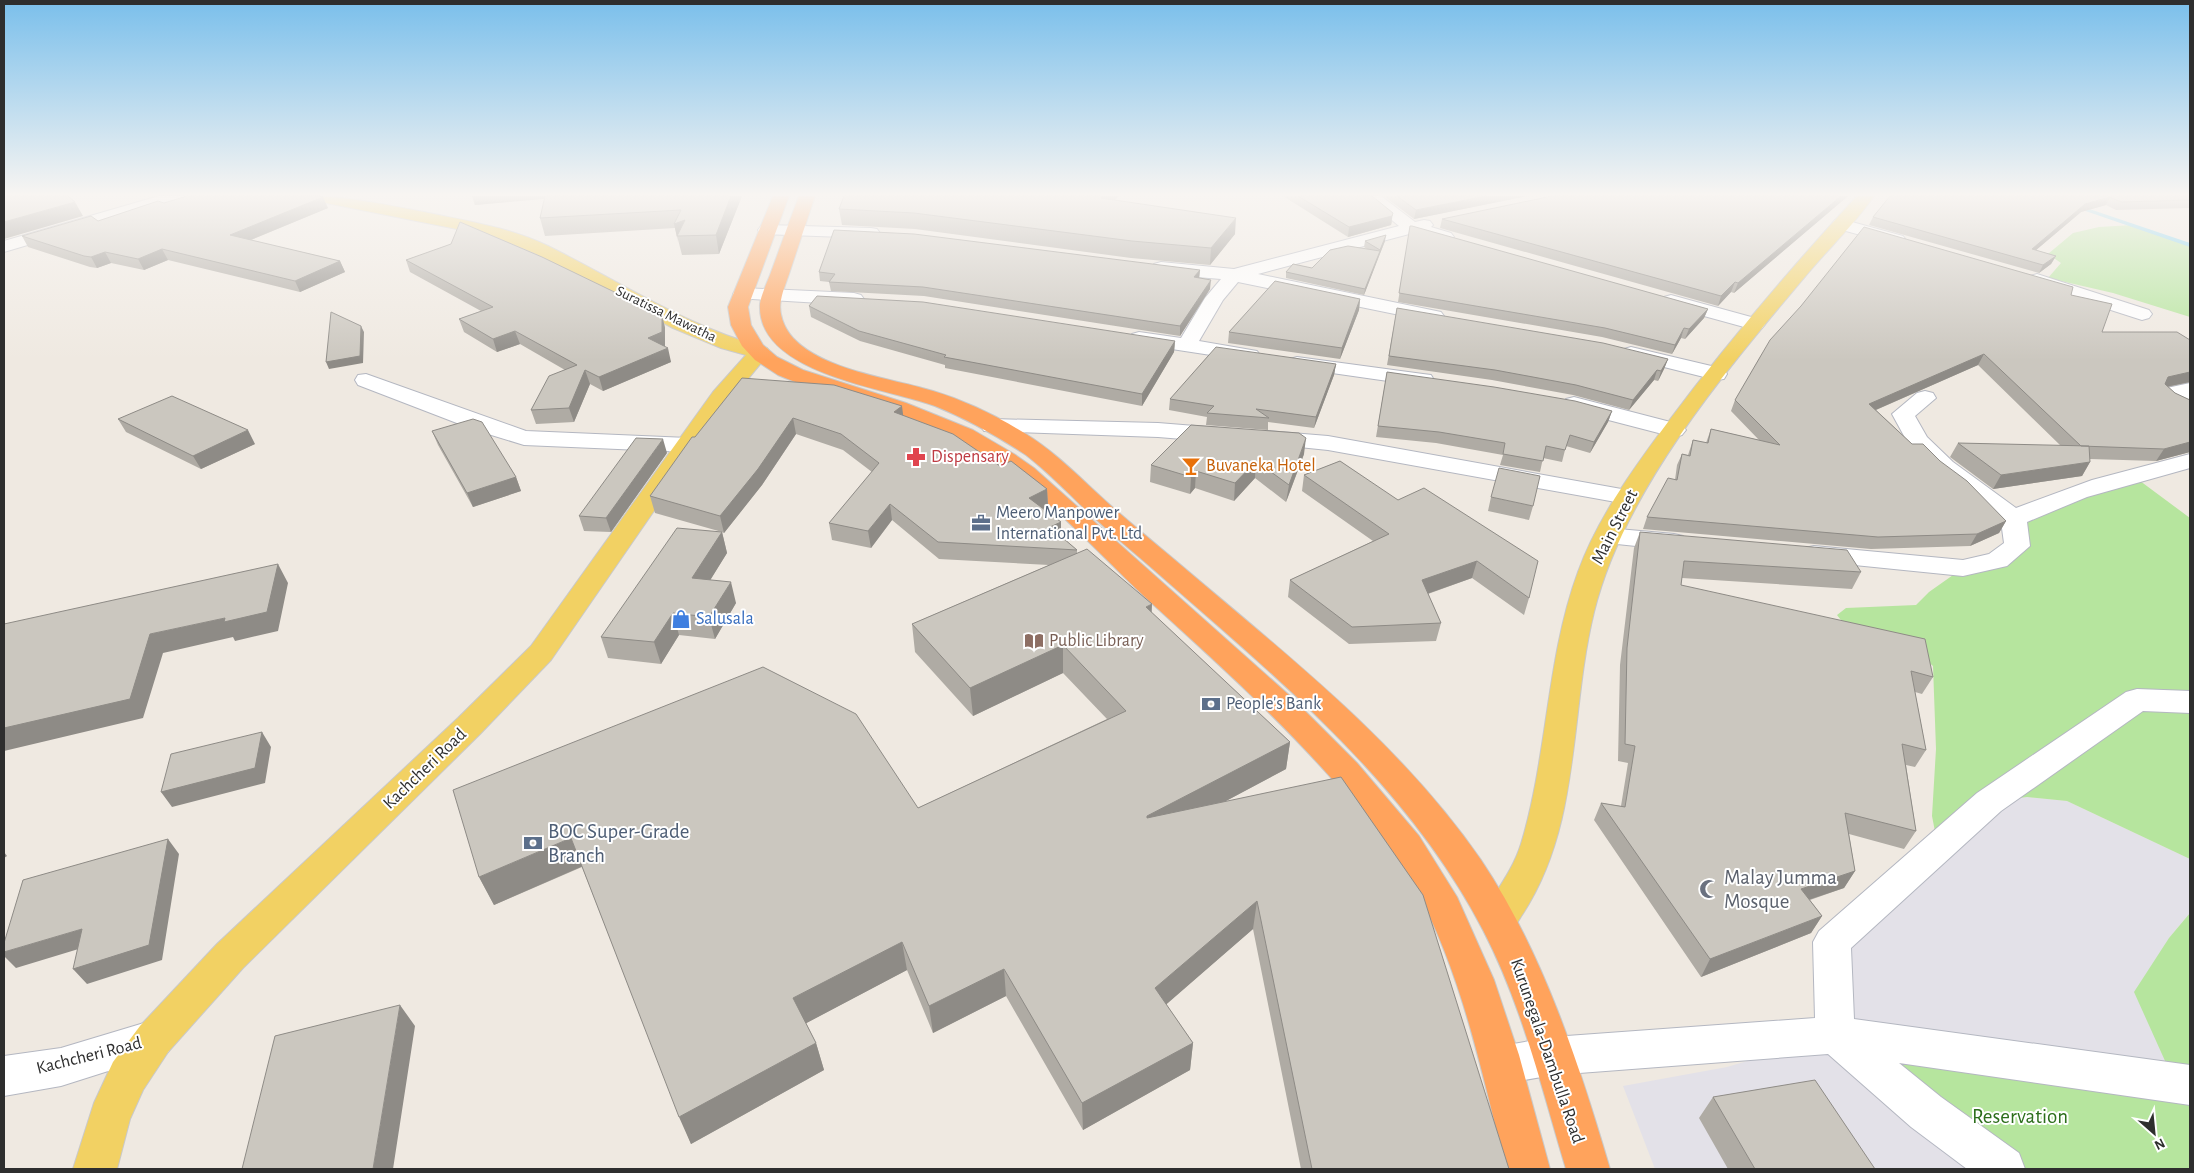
<svg xmlns="http://www.w3.org/2000/svg" width="2194" height="1173" viewBox="0 0 2194 1173" font-family="'Alegreya Sans',sans-serif">
<style>
.industrial{fill:#e3e1e8}
.green{fill:#b6e59e}
.lines{fill:none;stroke-linecap:round;stroke-linejoin:round}
.stream{fill:#75cff0;fill-rule:evenodd}
.minor-casing{stroke:#b4b7c1;stroke-width:2}
.major-casing{stroke:#c9c9c9;stroke-width:2}
.highway-casing{stroke:#c9c9c9;stroke-width:2}
.minor{fill:#fff;fill-rule:evenodd}
.major{fill:#f2d163;fill-rule:evenodd}
.highway{fill:#ffa35c;fill-rule:evenodd}
.wall{fill:#afaba4}
.shaded-wall{fill:#8e8b86}
.building{fill:#cbc7bf;stroke:#8e8b86}
.labels{text-anchor:middle;dominant-baseline:central;stroke-width:4;stroke-linejoin:round;paint-order:stroke}
.far-street-label{font-size:15px;fill:#2e2e2e;stroke:#fff}
.health-label{font-size:18px;fill:#be3a42;stroke:#fff;text-anchor:start}
.food-label{font-size:18px;fill:#c56008;stroke:#fff;text-anchor:start}
.service-label{font-size:18px;fill:#4e5e75;stroke:#fff;text-anchor:start}
.street-label{font-size:18px;fill:#2e2e2e;stroke:#fff}
.shop-label{font-size:18px;fill:#366cbe;stroke:#fff;text-anchor:start}
.education-label{font-size:18px;fill:#785e54;stroke:#fff;text-anchor:start}
.near-service-label{font-size:21px;fill:#4e5e75;stroke:#fff;text-anchor:start}
.near-worship-label{font-size:21px;fill:#5b616d;stroke:#fff;text-anchor:start}
.near-park-label{font-size:21px;fill:#2c6e1b;stroke:#fff}
</style>
<rect width="100%" height="100%" fill="#efe9e1"/>
<!-- industrial -->
<path class="industrial" d="M2027,797l40,4 123,58v54l-21,25 6,146 -249,28 77,57h-348l-32,-83 104,-19 107,-32 -2,-93 157,-140z"/>
<!-- green -->
<path class="green" d="M2133,225l57,20v72l-77,-24 -65,-15 13,-15 -13,-9 25,-21 26,-6z
M2132,475l58,43v341l-123,-58 -40,-4 -38,5 -51,45 -6,-31 4,-67 -3,-83 -17,-15 -65,-18 -14,-18 9,-7 70,-3 13,-13 34,-24 35,-8 16,-42z
M2190,913v256h-187l-77,-57 -91,-77 340,48 -41,-91 35,-54z"/>
<g class="lines">
<!-- stream -->
<path class="stream" d="M2042,196h9l139,47v4z"/>
<!-- minor casing -->
<g class="minor-casing">
<path id="minor" d="M159,196h25l-2,3 -178,53v-11z
M1363,196h18l34,26 9,-2 6,1 3,4 -2,2 20,6 3,4 -3,4 -6,1 -32,-9 -155,41 183,38 3,4 -3,4 -7,2 -196,-40 -15,18 -24,41 58,10 3,4 -3,4 -7,2 -111,-17 -7,-2 -3,-4 3,-4 7,-2 42,6 24,-40 16,-19 -60,-5 -7,-2 -2,-4 2,-4 7,-2 73,7 165,-43z
M1841,219l62,17 3,4 -3,4 -6,1 -62,-17 -3,-4 3,-4z
M767,225l104,3 6,1 3,4 -3,4 -6,1 -110,-4 -3,-4 3,-4z
M2037,274l112,36 3,4 -3,4 -7,2 -112,-36 -2,-4 2,-4z
M743,288l111,5 7,2 3,4 -3,4 -7,2 -118,-7 -3,-4 3,-4z
M1671,295l91,25 3,4 -3,4 -7,2 -91,-25 -3,-4 3,-4z
M1631,347l93,22 3,5 -3,5 -8,1 -92,-23 -3,-4 3,-4z
M1297,357l126,17 8,1 3,5 -3,5 -8,1 -133,-19 -4,-4 4,-4z
M366,374l160,57 162,7 8,2 4,5 -4,5 -8,2 -164,-7 -49,-15 -117,-45 -3,-5 3,-5z
M2190,383v30c-11,-3 -25,-10 -31,-19l3,-5z
M1925,391l8,2 3,5 -21,18 12,21 26,25 63,46 76,-28 98,-26v14l-103,29 -60,25 3,24 -23,20 -44,10 -158,-16 -4,-6 4,-6 9,-2 149,14 26,-6 15,-11 -3,-22 -66,-49 -26,-27 -17,-31 25,-21z
M1574,397l108,28 4,5 -4,5 -8,2 -108,-28 -3,-5 3,-5z
M992,419l166,4 62,5 8,2 4,5 -4,5 -8,2 -62,-5 -174,-6 -3,-5 3,-5z
M1268,431l60,5 299,54 9,2 3,5 -3,5 -9,2 -299,-54 -68,-7 -4,-5 4,-5z
M1607,528l67,6 9,2 4,6 -4,6 -9,2 -76,-8 -4,-6 4,-6z
M2137,689l53,2v22l-47,-2 -142,100 -150,137 3,71 336,46v40l-291,-42 42,34 78,56 6,16h-58l-56,-42 -83,-73 -275,21 -51,9 -15,-5 -6,-14 6,-14 15,-5 51,-9 262,-19 -2,-76 6,-11 158,-138 149,-101z
M154,1020l14,6 6,13 -6,13 -107,34 -57,10v-40l57,-8z"/>
</g>
<!-- major casing -->
<g class="major-casing">
<path id="major" d="M308,196c40,0 77,9 116,16 42,9 85,15 124,34 73,36 140,82 219,102l3,4 -41,50 -178,258 -71,74 -237,234 -75,84 -25,38 -13,29 -13,50h-44l21,-66 19,-41 27,-36 77,-82 241,-226 73,-72 182,-254 33,-37 -25,-7 -48,-20 -139,-75 -42,-17 -176,-35 -6,-2z
M1857,196h17c-20,29 -48,55 -71,83 -80,95 -179,212 -209,333 -25,102 -12,212 -72,303 -6,9 -12,22 -25,21 -3,0 -9,-3 -12,-4l-6,-11c14,-27 33,-48 42,-77 27,-89 25,-185 57,-272 20,-55 56,-104 90,-150 59,-79 123,-154 189,-226z"/>
</g>
<!-- highway casing -->
<g class="highway-casing">
<path id="highway" d="M773,196h16l-41,111 3,18 12,20 14,12 26,13 103,33 67,27 41,24 20,14 256,228 67,67 62,73 38,61 37,83 25,75 31,114h-44c-24,-96 -44,-198 -93,-285 -20,-35 -46,-65 -72,-95 -60,-69 -128,-130 -195,-191 -53,-50 -108,-113 -171,-149 -62,-34 -132,-46 -197,-74l-23,-15 -13,-14 -11,-21 -3,-18z
M799,196h16c-8,24 -16,48 -24,72 -3,10 -8,21 -10,32 -3,13 3,28 12,38 31,33 98,40 140,53 33,10 64,25 93,43 32,20 56,46 84,71 26,23 52,44 79,67 104,88 214,175 292,288 62,92 98,204 129,309h-44c-24,-80 -44,-164 -83,-239 -76,-147 -208,-254 -330,-361 -22,-19 -45,-38 -66,-58 -20,-19 -39,-39 -61,-56 -29,-19 -59,-36 -91,-49 -47,-18 -179,-32 -175,-102 1,-9 7,-21 10,-29 10,-27 19,-53 29,-79z"/>
</g>
<!-- minor -->
<use href="#minor" class="minor"/>
<!-- major -->
<use href="#major" class="major"/>
<!-- highway -->
<use href="#highway" class="highway"/>
</g>
<!-- wall -->
<path class="wall" d="M472,196h270l-23,58 -37,1 -7,-27 -130,8 -5,-18 5,-20 -70,7z
M1283,196h89l20,26 -1,3 -43,12z
M1384,196h143l-113,23z
M1848,196l-114,97 -3,-1 -13,14 -278,-78 2,-9z
M1890,196h300v12l-74,2 -10,-5 -25,7 -45,38 20,6 -5,8 -12,9 -170,-48 4,-8z
M1115,200l120,34 -25,31 -79,-7 -216,-29 -73,-4 -3,-16z
M164,203l164,5 -77,32 89,21 5,11 -45,20 -132,-32 -24,10 -33,-7 -14,5 -7,-1 -62,-20 -6,-11 76,-15z
M1410,226l298,83 -4,9 -19,21 -4,-1 -9,16 -70,-17 -204,-35z
M1365,241h20l-21,54 -78,-17v-6l26,-4 55,-19 -3,-2z
M406,260l256,55 3,13v18h-1l7,16 -68,29 -13,-7 -16,38 -38,2 -5,-14 34,-40 -45,-26 -23,8 -33,-20 -5,-13 22,-8 -71,-39z
M1200,270l-1,8 11,11 -30,47 -256,-40 -93,-5 -2,-9 -9,-1 -1,-9z
M2071,295l31,37 88,8v42l-22,5 7,6 15,7v53v-1l-34,9 -66,-2v3l-8,14 -89,13 -43,-32 8,-14 103,3 -83,-81 -102,45 36,34 28,17 66,60 -7,12 -29,13 -99,3 -228,-20 4,-12 28,-37 2,-15 5,-11 6,1 5,-15 13,3 5,-14 48,11 -28,-29 4,-11z
M1360,299l-1,11 -19,49 -112,-16 1,-11z
M809,306l366,35 -1,11 -32,54 -197,-38v-3l-85,-24 -49,-24z
M1397,308l271,51 -4,10 -6,12 -4,-1 -25,30 -56,-15 -81,-15 -105,-15z
M1336,364l-2,11 -20,53 -46,-6v8l-62,-5 1,-8 -38,-7 1,-11z
M1387,372l225,39 -4,11 -18,31 -24,-7 -4,16 -19,-4 -3,14 -40,-7 3,-10 -67,-12 -60,-6z
M742,378l161,38 97,50 47,23 1,17 -5,2 18,14v14l16,14v3l74,59 139,130 -4,27 -60,32 283,368h-208l-48,-240 -87,75 27,39 -3,27 -107,60 -77,-134 -73,37 -26,-63 -101,53 10,20 8,27 -133,74 -109,-277 -88,38 -15,-28 439,-69 189,-89 -44,-46 -90,43 -58,-64 -3,-28 137,-59 -110,-6 -47,-39 -21,28 -39,-8 -3,-17 43,-51 -29,-22 -47,-16 -34,51 -38,48 -2,-1 5,21 -17,27 26,23 -21,36 -36,-4 -18,29 -53,-6 -7,-21 121,-105 -67,-19 -5,-17z
M118,419l137,25 -54,25 -75,-37z
M432,431l84,46 5,14 -48,16 -35,-62z
M667,453l-56,79 -27,-1 -5,-15z
M1304,454l-18,48 -31,-24 -21,23 -39,-13 -5,6 -40,-12 1,-17z
M1340,461l189,137 -5,17 -52,-37 -44,16 13,29 -5,18 -87,3 -61,-47 2,-17 83,-39 -71,-50 2,-16z
M1491,497l42,9 -4,14 -41,-9z
M1640,532l221,40 -9,17 -170,-11 -1,7 252,92 -11,17 -7,-2 11,58 -11,17 -9,-2 10,66 -12,18 -55,-15 6,37 -11,17 -34,12 12,16 -11,17 -110,44 -107,-157 7,-17 20,3 7,-43 -10,-2 2,-96 14,-117z
M1713,1097l162,72h-147l-29,-51z"/>
<!-- shaded-wall -->
<path class="shaded-wall" d="M472,196h82l1,2 -80,7z
M731,196h11l-23,58 -3,-19z
M1103,196h16l-18,18v-16z
M1486,196h41l-113,23 2,-9z
M1841,196h7l-114,97 4,-10z
M323,197l5,11 -92,38 -6,-11z
M2110,197l-4,8 -25,7 -53,45 4,-8 53,-45z
M75,202l8,14 -79,23v-17z
M1393,213l-2,12 -43,12 1,-10z
M1236,218l-1,16 -25,31 1,-17z
M685,220l-8,16 1,6 -4,-18z
M1386,235l-1,6 -6,15 1,-6z
M162,249l6,11 -24,10 -6,-11z
M1380,251l-1,5 -15,39 1,-6z
M105,252l6,11 -14,5 -6,-11z
M2056,256l-5,8 -12,9 4,-8z
M340,261l5,11 -45,20 -5,-11z
M1200,270l-1,9 -5,-2z
M1211,280l-1,9 -30,47v-10z
M1735,282l-4,10 -13,14 3,-10z
M1360,299l-1,11 -19,49 2,-11z
M1708,309l-4,9 -19,21 4,-10z
M662,315l3,13v18l-14,5 -3,-13z
M361,326l3,6 -1,31 -34,6 -3,-7z
M1684,328l-3,10 -9,16 3,-9z
M515,331l5,13 -23,8 -4,-13z
M1175,341l-1,11 -32,54v-12z
M668,348l3,14 -68,29 -4,-14z
M1984,354l-6,11 -114,50 5,-11z
M1668,359l-4,10 -6,12 3,-10z
M1336,364l-2,11 -20,53 2,-11z
M585,370l5,14 -16,38 -5,-14z
M1657,370l-3,10 -25,30 4,-10z
M2190,372v10l-30,6 8,-11z
M902,406l2,16 -10,-10z
M1612,411l-4,11 -18,31 4,-11z
M793,418l3,16 -34,51 -38,48 -4,-17z
M248,430l7,14 -54,25 -8,-13z
M1306,438l-2,16 -18,48 3,-17z
M663,439l4,14 -56,79 -5,-14z
M2190,442v10l-34,9 8,-12z
M1256,461l-1,17 -21,23 1,-18z
M2090,462l-8,14 -89,13 8,-14z
M1196,471l-1,17 -5,6 1,-17z
M516,477l5,14 -48,16 -6,-14z
M1047,489l1,17 -18,9 -1,-17z
M890,504l2,16 -21,28 -3,-17z
M2006,521l-7,12 -29,13 7,-12z
M1061,522v17l-11,-12z
M722,532l5,21 -29,47 -6,-22z
M1477,561l-5,17 -54,19 4,-17z
M278,564l10,19 -10,48 -43,10 -2,-4 -70,16 -20,65 -139,33v-23l146,-94 75,-16z
M731,582l5,21 -21,36 -6,-22z
M1152,604l-1,27 -5,-24z
M673,613l6,22 -18,29 -7,-22z
M1063,645v28l-90,43 -3,-28z
M262,732l9,15 -6,36 -93,24 -11,-15z
M1290,742l-4,27 -141,75 2,-28z
M571,838l12,28 -89,39 -15,-28z
M168,839l11,15 -17,106 -75,24 -14,-15z
M4,852l3,4 -3,2z
M1855,871l-11,17 -54,18 11,-17z
M1257,901l-4,28 -100,87 2,-28z
M1822,916l-11,17 -110,44 9,-18z
M82,929l13,15 -79,24 -12,-12v-4z
M902,942l5,28 -106,56 -8,-28z
M1004,969l2,27 -73,37 -4,-27z
M400,1005l15,21 -22,143h-20z
M816,1043l8,27 -133,74 -12,-27z
M1193,1043l-3,27 -107,60 -1,-27z"/>
<!-- building -->
<path class="building" d="M4,196h64l7,6 -71,20z
M187,196h132l4,1 -93,38 110,26 -45,20 -133,-32 -24,10 -33,-7 -14,5 -7,-1 -62,-20 69,-20 7,5 60,-20 6,2z
M545,196h186l-15,39 -39,1 8,-16 -11,4 7,-14 -141,8z
M844,196h259l-2,2 135,20 -25,30 -79,-7 -218,-28 -75,-4z
M1298,196h74l21,17 -1,3 -43,11z
M1397,196h89l-70,14z
M1552,196h289l-103,87 -3,-1 -14,14 -279,-77z
M1890,196h300v4l-69,2 -11,-5 -25,7 -53,45 24,7 -13,9 -170,-48z
M460,222l82,35 120,58v17l-14,6 20,10 -69,29 -14,-7 -16,38 -38,2 18,-34 28,-11 -62,-34 -22,8 -34,-20 34,-12 -87,-47 45,-16z
M1410,226h2l296,83 -19,20 -5,-1 -9,17 -70,-17 -206,-35z
M1864,227l209,60 -2,8 41,9 -10,28h75l13,8v32l-22,5 -3,7 10,9 15,7v42l-26,7 -83,-3 -97,-92 -115,50 43,40h11l17,17 27,20 39,40 -29,13 -99,3 -231,-20 21,-39 9,2 5,-26 8,2 3,-16 15,3 3,-14 69,16 -45,-45 35,-60 31,-34z
M834,230l80,4 286,36 -6,7 17,3 -31,46 -257,-39 -94,-5 6,-8 -16,-2z
M1386,235l-6,15 -15,-9z
M1348,246l32,5 -15,38 -79,-17 7,-8 19,4 18,-18z
M1275,281l85,18 -18,49 -113,-16z
M817,296l106,6 252,39 -33,53 -198,-37 2,-2 -87,-24 -50,-25z
M1397,308l206,35 65,16 -7,12 -4,-1 -24,30 -57,-15 -81,-15 -106,-14z
M331,312l30,14 -1,30 -34,6z
M1216,347l120,17 -20,53 -60,-8 13,9 -62,-5 7,-7 -44,-7z
M1387,372l107,15 81,14 37,10 -18,31 -24,-7 -5,15 -19,-4 -3,15 -40,-7 2,-11 -66,-11 -61,-6z
M742,378l92,7 68,21 -8,6 59,22 47,32 11,-5 36,28 -18,9 32,24 -11,5 27,23 -139,-8 -48,-38 -22,27 -39,-8 50,-60 -38,-29 -48,-16 -35,51 -38,47 -70,-20 42,-59h3z
M172,396l76,34 -55,26 -75,-37z
M473,419l9,3 34,55 -49,16 -35,-62z
M1191,425l108,8 7,5 -17,47 -33,-24 -21,22 -39,-12 -5,6 -40,-12z
M636,438l27,1 -57,79 -27,-2z
M1958,443l131,3 1,16 -89,13z
M1340,461l58,39 26,-12 114,73 -9,37 -52,-37 -55,19 19,43 -89,4 -62,-47 99,-46 -85,-59z
M1499,468l41,8 -7,30 -42,-9z
M677,528l45,4 -30,46 39,4 -22,35 -36,-4 -19,29 -53,-5z
M1640,532l207,18 14,22 -177,-11 -3,24 244,54 8,38 -22,-6 15,79 -24,-6 14,87 -71,-18 10,58 -54,18 21,27 -112,43 -109,-156 24,4 10,-61 -10,-2 2,-96z
M1087,549l65,55 -6,3 144,135 -143,74v2l194,-41 82,118 86,274h-197l-55,-268 -102,87 38,55 -111,60 -78,-134 -75,37 -27,-64 -109,56 23,45 -137,74 -108,-279 -92,39 -26,-87 310,-123 93,47 62,94 208,-97 -63,-66 -93,43 -58,-64z
M278,564l-11,48 -43,10 1,-4 -75,16 -20,65 -126,29v-104z
M262,732l-7,36 -94,24 10,-38z
M168,839l-19,106 -76,24 9,-40 -78,23v-9l19,-63z
M400,1005l-27,164h-131l33,-133z
M1815,1080l60,89h-120l-42,-72z"/>
<!-- sky -->
<linearGradient id="sky" x2="0" y2="1"><stop stop-color="#7abfeb"/><stop offset="0.54" stop-color="#f8f5f2"/><stop offset="1" stop-color="#f8f5f2" stop-opacity="0"/></linearGradient>
<rect width="2194" height="360" fill="url(#sky)"/>
<!-- icons -->
<defs>
<g id="pharmacy-bare" transform="scale(1.5)"><path d="M-2-6h4v4h4v4h-4v4h-4v-4h-4v-4h4Z" fill="#e0444e" stroke="#fff" stroke-width="2.5" paint-order="stroke"/></g>
<g id="bar-bare" transform="scale(1.5)"><path d="M-6-5H6L.8 .8V4.5H3.5V6h-7V4.5H-.8V.8Z" fill="#e8710a" stroke="#fff" stroke-width="2.5" paint-order="stroke"/></g>
<g id="office-bare" transform="scale(1.5)"><path d="M-6-3h4V-5.5h4V-3h4V5H-6ZM-1-4.5V-3h2v-1.5ZM-6 0V1H6V0Z" fill="#5c6f8a" stroke="#fff" stroke-width="2.5" paint-order="stroke"/></g>
<g id="shop-bare" transform="scale(1.5)"><path d="M-5-2.5h2.3a2.7 3.5 0 0 1 5.4 0H5L5.5 6h-11ZM-1.5-2.5h3a1.5 2.3 0 0 0-3 0Z" fill="#3f7fe0" stroke="#fff" stroke-width="2.5" paint-order="stroke"/></g>
<g id="library-bare" transform="scale(1.5)"><path d="M-6-4Q-3-5.5-.7-3.5V5Q-3 3-6 4ZM6-4Q3-5.5 .7-3.5V5Q3 3 6 4Z" fill="#8d6e63" stroke="#fff" stroke-width="2.5" paint-order="stroke"/></g>
<g id="bank-bare" transform="scale(1.5)"><path d="M-6-4H6V4H-6ZM0-2.3a2.3 2.3 0 1 0 0 4.6a2.3 2.3 0 1 0 0-4.6Z" fill="#5c6f8a" stroke="#fff" stroke-width="2.5" paint-order="stroke"/></g>
<g id="mosque-bare" transform="scale(1.5)"><path d="M3.5-4.9A6 6 0 1 0 3.5 4.9A5 5 0 1 1 3.5-4.9Z" fill="#6b7280" stroke="#fff" stroke-width="2.5" paint-order="stroke"/></g>
</defs>
<g fill-rule="evenodd">
<use href="#pharmacy-bare" x="916" y="457"/>
<use href="#bar-bare" x="1191" y="466"/>
<use href="#office-bare" x="981" y="523"/>
<use href="#shop-bare" x="681" y="619"/>
<use href="#library-bare" x="1034" y="641"/>
<use href="#bank-bare" x="1211" y="704"/>
<use href="#bank-bare" x="533" y="843"/>
<use href="#mosque-bare" x="1709" y="889"/>
</g>
<g class="labels">
<!-- far-street labels -->
<g class="far-street-label">
<text transform="translate(666 314) rotate(26)">Suratissa Mawatha</text>
</g>
<!-- health labels -->
<g class="health-label">
<text x="931" y="457">Dispensary</text>
</g>
<!-- food labels -->
<g class="food-label">
<text x="1206" y="466">Buvaneka Hotel</text>
</g>
<!-- service labels -->
<g class="service-label">
<text x="996" y="513">Meero Manpower<tspan x="996" dy="21">International Pvt. Ltd</tspan></text>
<text x="1226" y="704">People's Bank</text>
</g>
<!-- street labels -->
<g class="street-label">
<text transform="translate(1615 527) rotate(-63)">Main Street</text>
<text transform="translate(425 769) rotate(-44)">Kachcheri Road</text>
<text transform="translate(1547 1051) rotate(71)">Kurunegala-Dambulla Road</text>
<text transform="translate(89 1056) rotate(-14)">Kachcheri Road</text>
</g>
<!-- shop labels -->
<g class="shop-label">
<text x="696" y="619">Salusala</text>
</g>
<!-- education labels -->
<g class="education-label">
<text x="1049" y="641">Public Library</text>
</g>
<!-- near-service labels -->
<g class="near-service-label">
<text x="548" y="831">BOC Super-Grade<tspan x="548" dy="24">Branch</tspan></text>
</g>
<!-- near-worship labels -->
<g class="near-worship-label">
<text x="1724" y="877">Malay Jumma<tspan x="1724" dy="24">Mosque</tspan></text>
</g>
<!-- near-park labels -->
<g class="near-park-label">
<text x="2020" y="1116">Reservation</text>
</g>
</g>
<!-- border -->
<rect width="2194" height="1173" fill="none" stroke="#2e2e2e" stroke-width="10"/>
<!-- north arrow -->
<g transform="translate(2154 1133) rotate(153)" stroke="#ffffff" stroke-width="4" paint-order="stroke">
<path d="M0-4L9 19L0 12L-9 19Z" fill="#2e2e2e"/>
<text y="-8" font-size="14" font-weight="bold" text-anchor="middle" fill="#2e2e2e">N</text>
</g>
</svg>
